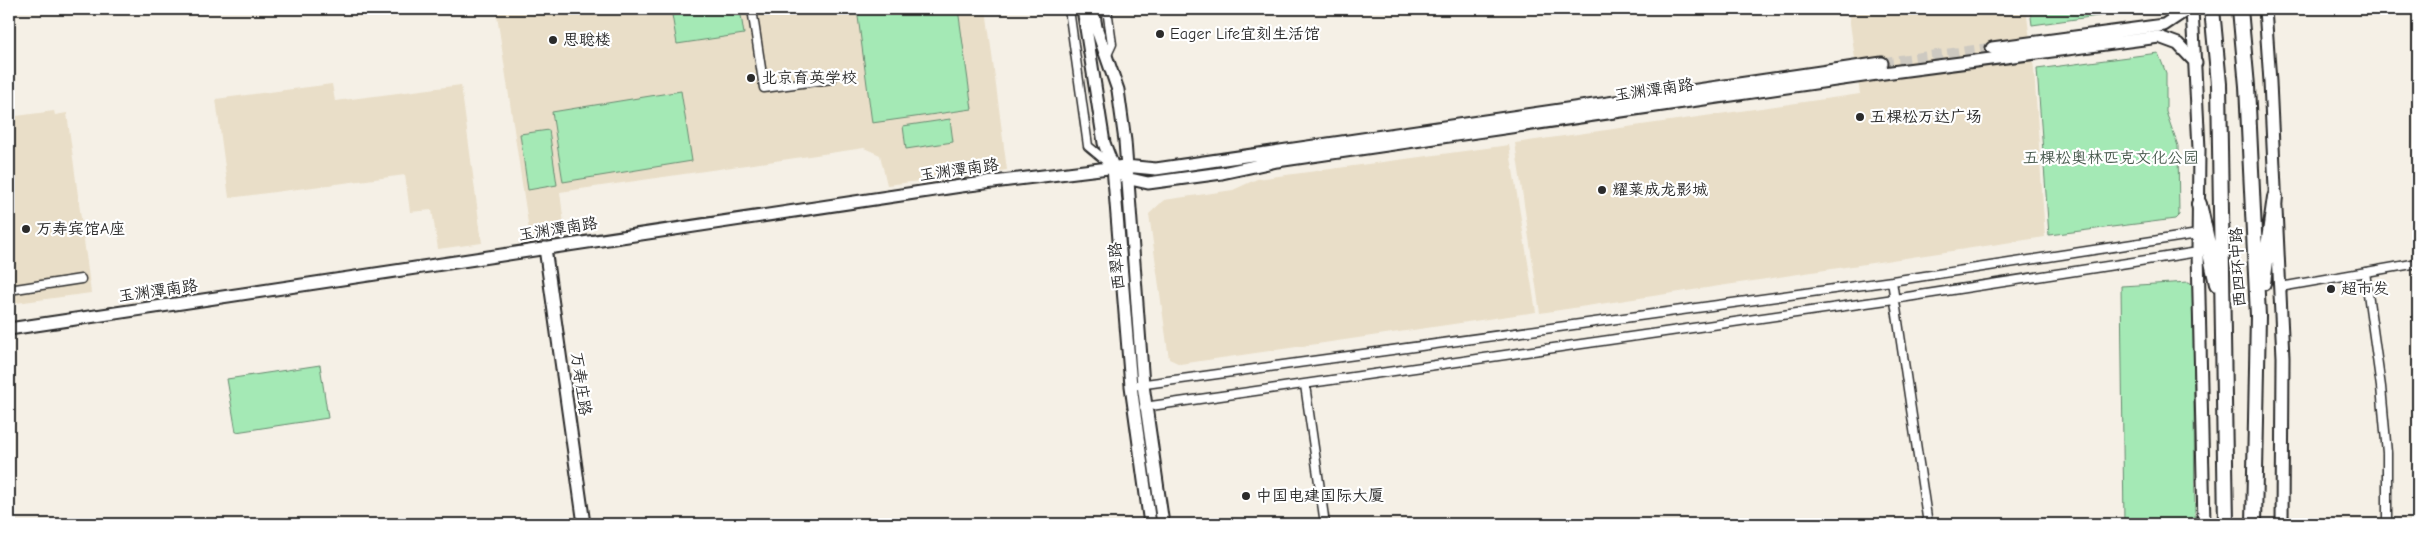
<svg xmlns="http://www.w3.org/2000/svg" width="2427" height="533" viewBox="0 0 2427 533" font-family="'Comic Neue','LXGW WenKai TC',sans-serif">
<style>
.built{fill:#e9dec8}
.green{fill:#a4e9b5;stroke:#688a70}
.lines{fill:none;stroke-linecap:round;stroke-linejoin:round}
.secondary-tunnel{stroke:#cdc9c1;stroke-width:11;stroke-dasharray:11 5.5;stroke-linecap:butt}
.street-casing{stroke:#2b2b2b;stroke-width:11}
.secondary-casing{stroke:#2b2b2b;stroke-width:15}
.highway-casing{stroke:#2b2b2b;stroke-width:18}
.street{stroke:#fff;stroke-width:8}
.secondary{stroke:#fff;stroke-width:11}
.highway{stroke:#fff;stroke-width:14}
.poi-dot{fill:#2b2b2b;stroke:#fff;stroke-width:2}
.labels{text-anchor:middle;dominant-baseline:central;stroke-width:4.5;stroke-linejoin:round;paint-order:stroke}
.poi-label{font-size:16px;fill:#2b2b2b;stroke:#fff;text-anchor:start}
.street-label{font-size:16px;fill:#2b2b2b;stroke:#fff}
.park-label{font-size:16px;fill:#495a4e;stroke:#fff}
</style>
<rect width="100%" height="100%" fill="#f5f0e6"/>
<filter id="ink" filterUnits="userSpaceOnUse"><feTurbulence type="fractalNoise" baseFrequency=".02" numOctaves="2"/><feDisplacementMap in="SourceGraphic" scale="10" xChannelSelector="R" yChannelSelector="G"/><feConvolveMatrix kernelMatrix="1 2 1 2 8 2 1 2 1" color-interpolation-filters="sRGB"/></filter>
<g filter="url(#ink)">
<!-- built -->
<path class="built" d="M496,9h490l21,161 -120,15 -7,-30 -16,-7 -304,44 5,40 -35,5z
M1848,9h178l8,60 11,168 -505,76 -25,-170 345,-49z
M332,84l3,17 126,-16 21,158 -44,6 -6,-39 -22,2 -5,-37 -176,23 -13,-99z
M54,111l1,4 12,-2 24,180 -82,11v-187z
M1509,145l27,167 -356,52 -11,-5 -20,-145 15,-14 69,-10 24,-11z"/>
<!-- green -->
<path class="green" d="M671,9h69l4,25 -67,10z
M857,9h101l14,100 -100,14z
M2030,9h119l-117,16z
M2158,53l8,20v39l12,34 1,69 -4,4 -126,16 -12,-166z
M681,91l11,70 -129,21 -11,-70z
M950,119l3,23 -47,7 -3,-23z
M549,130l8,55 -29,5 -8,-56z
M2189,282l4,3 2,239h-71l-3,-238z
M320,365l8,53 -92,14 -9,-53z"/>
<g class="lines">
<!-- secondary-tunnel -->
<path class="secondary-tunnel" d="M1882,63l110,-15"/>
<!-- street casing -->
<g class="street-casing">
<path id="street" d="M752,9l12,79 68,-9
M1069,9l19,137 24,20
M1106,57l6,-13 -5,-35
M2365,272l16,115 6,66v71
M1892,281l36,243
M2280,287l138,-24
M9,290l72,-11
M1305,385l20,139
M1131,386l761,-105 306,-47
M1144,407l750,-108 304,-47"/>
</g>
<!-- secondary casing -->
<g class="secondary-casing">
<path id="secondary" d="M1083,9l21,134 9,24 18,219 19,138
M1093,9l3,18 22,63 7,51 18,244 20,139
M2192,9l7,140 -1,103 6,272
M2265,9l5,73 13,275 -1,167
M1992,48l172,-23 24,-16
M1113,167l13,11 22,5 74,-10 55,-12 607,-88 275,-36 19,7 18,19
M545,248l39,276
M9,329l952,-143 164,-20 31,3 726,-106"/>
</g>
<!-- highway casing -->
<g class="highway-casing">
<path id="highway" d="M2212,9l7,75 7,440
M2240,9l7,77 11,230 -4,208
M2199,204l18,80
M2263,283l12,-86"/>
</g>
<!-- street -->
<use href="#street" class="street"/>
<!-- secondary -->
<use href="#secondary" class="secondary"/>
<!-- highway -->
<use href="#highway" class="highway"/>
</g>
</g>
<!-- markers -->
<g class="poi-dot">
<circle cx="1160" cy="34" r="5"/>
<circle cx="553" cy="40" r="5"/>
<circle cx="751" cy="78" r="5"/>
<circle cx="1860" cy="117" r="5"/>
<circle cx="1602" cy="190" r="5"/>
<circle cx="26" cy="229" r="5"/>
<circle cx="2331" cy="289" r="5"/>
<circle cx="1246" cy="496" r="5"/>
</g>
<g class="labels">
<!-- poi labels -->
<g class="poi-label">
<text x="1170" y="34">Eager Life宜刻生活馆</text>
<text x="563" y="40">思聪楼</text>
<text x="761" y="78">北京育英学校</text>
<text x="1870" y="117">五棵松万达广场</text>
<text x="1612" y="190">耀莱成龙影城</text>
<text x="36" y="229">万寿宾馆A座</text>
<text x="2341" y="289">超市发</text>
<text x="1256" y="496">中国电建国际大厦</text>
</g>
<!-- street labels -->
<g class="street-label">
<text transform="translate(1654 90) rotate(-8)">玉渊潭南路</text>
<text transform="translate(959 170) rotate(-8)">玉渊潭南路</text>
<text transform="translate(558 229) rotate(-9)">玉渊潭南路</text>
<text transform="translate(1117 266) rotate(-95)">西翠路</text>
<text transform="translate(2238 267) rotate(-93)">西四环中路</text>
<text transform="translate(158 291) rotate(-8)">玉渊潭南路</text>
<text transform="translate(581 384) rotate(82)">万寿庄路</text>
</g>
<!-- park labels -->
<g class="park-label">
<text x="2111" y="158">五棵松奥林匹克文化公园</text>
</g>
</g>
<!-- margin -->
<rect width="2427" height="533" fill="none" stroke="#fff" stroke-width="30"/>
<rect x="15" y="15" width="2397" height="503" fill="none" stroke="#2b2b2b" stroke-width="2" filter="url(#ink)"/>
</svg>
